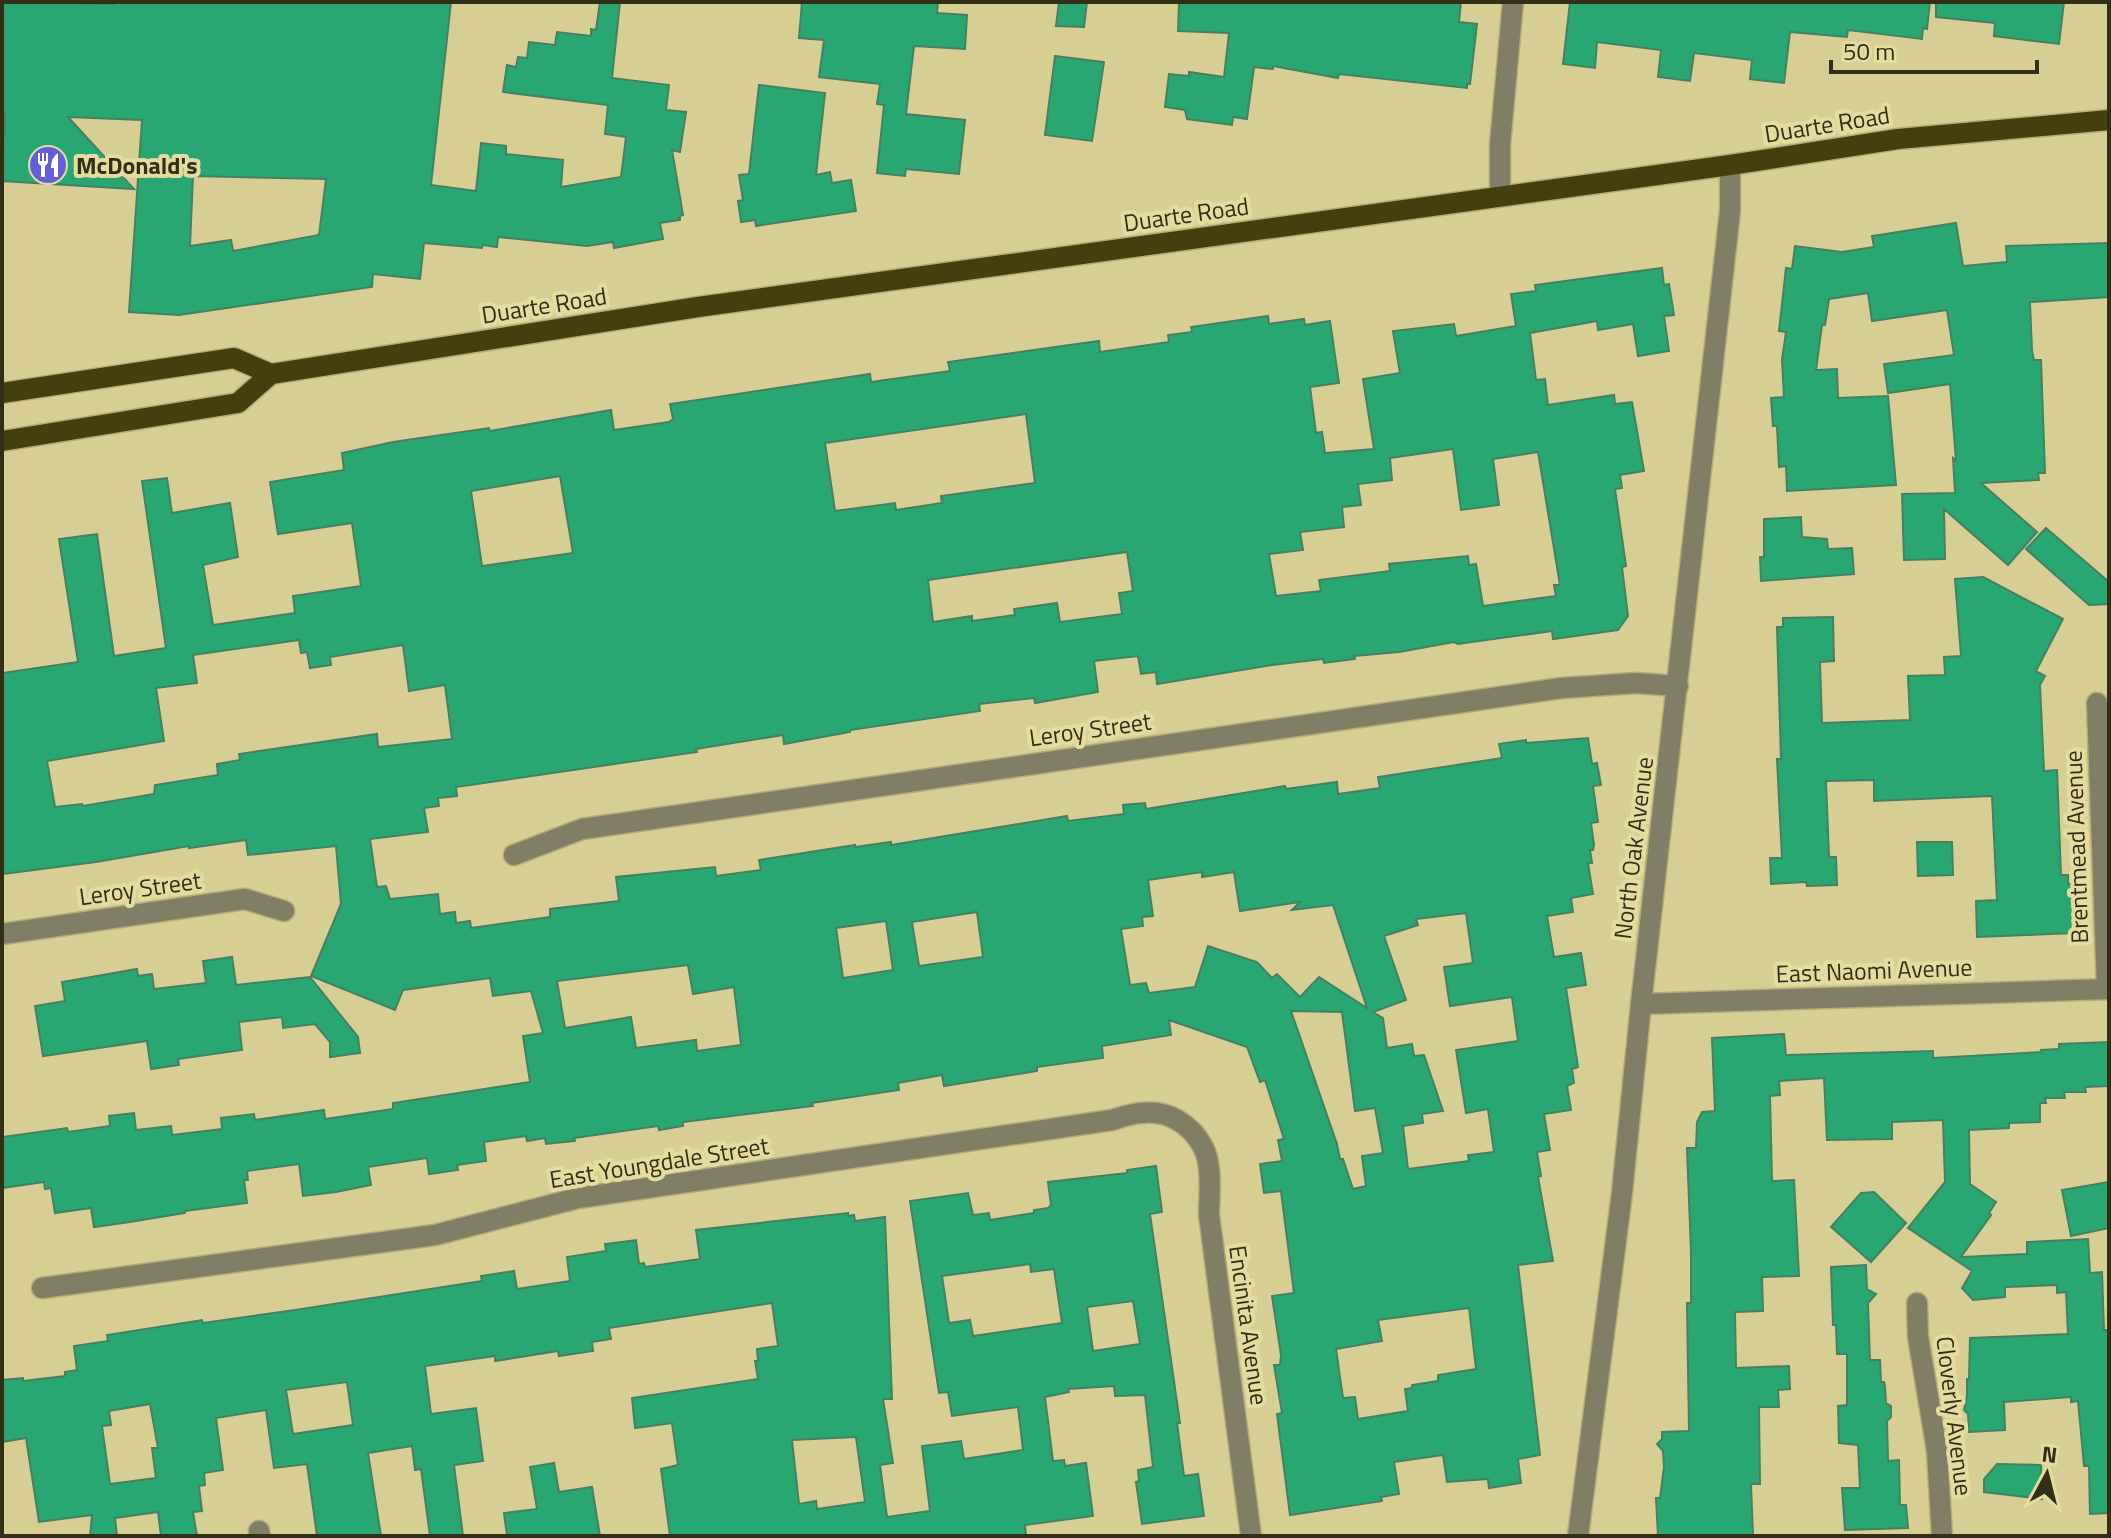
<svg xmlns="http://www.w3.org/2000/svg" width="2111" height="1538" viewBox="0 0 2111 1538" font-family="'Titillium Web',sans-serif">
<style>
.building{fill:#28a773;stroke:#458063;stroke-width:2;fill-rule:evenodd}
.lines{fill:none;stroke-linecap:round;stroke-linejoin:round}
.minor-casing{stroke:#b3ab78;stroke-width:23}
.major-casing{stroke:#b3ab78;stroke-width:23}
.minor{stroke:#817e66;stroke-width:20}
.major{stroke:#453e0d;stroke-width:20}
.labels{text-anchor:middle;dominant-baseline:central;stroke-width:8;stroke-linejoin:round;paint-order:stroke}
.street-label{font-size:24px;fill:#322f17;stroke:#e4db9f}
.poi-label{font-size:24px;font-weight:bold;fill:#322f17;stroke:#e4db9f;text-anchor:start}
</style>
<rect width="100%" height="100%" fill="#d7ce93"/>
<!-- building -->
<path class="building" d="M2,2l112,2 1,-2h336l-20,183 45,6 5,-48 25,3v8l57,6 -2,27 60,-10 5,-40 -21,-3 3,-29 -105,-13 4,-27 9,2 2,-10 9,1 2,-16 26,3 2,-13 34,4v-7l5,1 4,-28h20l-8,76 57,7 -3,25 20,2 -6,40 -8,-2 11,65 -3,1v4l-20,3 3,16 -49,9 -1,-6 -26,4 -89,-9 -1,10 -14,-2 -1,3 -58,-5 -4,36 -47,-5 -1,13 -193,28 -50,-3 13,-192 -74,-3 66,72 -132,-8 3,-67h-3zM193,176l133,3 -7,56 -86,16 -2,-11 -41,6z
M802,2h136l-1,11 30,2 -2,34 -51,-3 -8,68 59,6 -6,54 -53,-5 -1,7 -28,-3 7,-68 -7,-1 3,-20 -61,-7 5,-37 -25,-2z
M1059,2h28l-3,25 -28,-1z
M1179,2h282l-2,20 18,2 -7,60h-3v4l-128,-14 -1,4 -65,-12v3l-19,-2 -7,52 -14,-2 -1,8 -45,-6 -2,-9 -20,-3 4,-33 20,2v-4l35,5 5,-44 -51,-2z
M1570,2h360l-3,27 -4,-1 -1,11 -74,-9 -1,7 -57,-5 -6,51 -34,-4 2,-19 -58,-7 -4,28 -32,-4 3,-27 -64,-8 -2,26 -32,-4z
M1936,2h128l-5,42 -65,-8 1,-13 -59,-6z
M1055,56l49,6 -12,79 -47,-6z
M759,85l66,8 -9,82 14,-3 2,11 19,-3 5,31 -100,15 -1,-6 -14,2 -3,-21 5,-1 -4,-25 10,-1z
M1956,223l7,43 44,-4 -1,-16 103,-3v54l-79,5 2,49 2,9h7l4,113h-7l1,7 -58,3 56,49 -29,33 -64,-56 1,50 -41,1 -2,-66 53,-1 -2,-35 3,3 -6,-77 -62,9 -4,-29 70,-9 -7,-45 -75,11 -4,-28 -39,6 -4,26h-3l-6,45 21,-1 1,29 50,-2 8,89 -109,6 -1,-25 -7,1 -2,-41h-4l-2,-28 13,-1 -2,-37 4,-28 -7,-1 7,-63 6,1 3,-23 47,6 32,-5 -2,-11z
M1662,268l2,17 5,-1 5,31 -10,1 5,35 -31,5 -5,-32 -35,6 -1,-9 -67,12 6,47 9,-1 3,26 66,-10 1,9 17,-2 12,69 -24,4 2,13 -7,1 11,77 -4,1 6,49 -10,14 -65,9 -1,-8 -94,13 -4,-2 -55,10 -45,4 1,3 -31,4 -1,-4 -51,6 -115,19 -1,-12 -15,2 -3,-18 -44,5 4,31 -63,11 -1,-5 -55,6 1,7 -130,19v2l-66,12 -1,-9 -87,14 1,3 -241,35 1,9 -19,2 1,8 -15,2 4,24 -58,7 7,48 9,-1 4,13 48,-5 2,20 15,-2 1,11 14,-2 1,7 79,-11v-8l69,-8 -3,-24 99,-10 1,9 45,-6 -2,-10 96,-15v2l36,-5v3l176,-29 1,5 56,-7 -1,-9 22,-2 1,6 139,-23 1,3 51,-7 1,12 42,-6 -2,-11 124,-19 -3,-14 27,-4v3l62,-5 4,26 5,-1 4,22 -8,1 5,36 -7,1 3,22 -1,5h-3l2,13h-4l5,31 -22,4 2,14 -26,4 7,41 27,-4 5,32 -20,3 12,79 -6,2 2,14 -7,3 4,24 -27,4 6,36 -13,2 4,24 -3,1 15,84 -35,4 22,190 -22,4 3,24 -32,5 -1,-9 -41,3 -4,-27 -49,7 5,32 -18,3 1,4 -92,14 -13,-101 5,-1 -8,-48h6l1,-10 -9,-59 22,-3 -13,-102 -17,2 -4,-29 22,-3 -4,-21 6,-1 -19,-59 -5,2 -13,-35 -78,-27 2,15 -69,11 1,12 -66,9v4l-93,15 -2,-11 -44,8 1,7 -87,13 1,3 -130,16v4l-24,4 -1,-4 -84,12 1,3 -29,3 -1,-6 -18,3 -1,-5 -42,6 2,19 -29,4 1,5 -29,4 -2,-16 -59,9 3,18 -35,7 -33,4 -4,-32 -52,7 1,9h-4l3,23 -62,8v2l-55,9 -36,5 -3,-19 -36,5 -4,-25 -6,1 -1,-7 -42,6v-51l65,-9 1,4 42,-6 -1,-10 25,-3 2,17 35,-4 1,9 50,-6 -1,-11 33,-4 1,6 69,-10 1,9 68,-10v-6l137,-21 -7,-46 20,-3 -12,-42 -38,5 -3,-18 -87,12 -8,20 -84,-34 30,-72 -5,-58 -88,9 -2,-15 -57,8v-2l-93,16 -94,12v-201l76,-11 -19,-123 38,-5 17,122 52,-8 -24,-167 25,-3 5,35 58,-10 8,54 -35,8 10,60 82,-12 -2,-17 68,-10 -9,-63 -74,11 -8,-52 74,-12 -2,-17 51,-11 96,-14 1,3 121,-21 3,20 55,-8 4,-3 -3,-15 200,-30 1,8 79,-11 -2,-9 151,-21 1,11 69,-10 -1,-7 24,-3 -1,-5 77,-11 1,8 35,-5 1,6 25,-4 9,62 -29,4 6,46 6,-1 3,21 49,-4 -11,-70 37,-6 -7,-42 61,-7 2,12 60,-10 -5,-32 25,-3 -1,-6zM1026,414l9,69 -94,13 1,7 -46,7 -1,-7 -60,8 -10,-68zM1453,449l8,61 38,-5 -6,-46 45,-7 22,133h-6l2,11 -73,10 -7,-42 -7,1 -1,-9 -79,8 1,7 -71,9 2,11 -45,5 -7,-42 34,-4 -3,-18 44,-5 -2,-20 19,-2 -3,-21 34,-4 -2,-22zM560,476l13,77 -91,13 -11,-75zM1127,552l6,39 -14,2 3,21 -62,8 -3,-19 -43,6 1,6 -43,6v-5l-39,6 -5,-42zM299,640l2,13 6,-1 3,16 21,-3 -1,-8 73,-12 6,46 36,-6 7,54 -74,8 -1,-13 -138,20 1,6 -23,4 1,11 -63,10 -1,9 -71,12 -1,-2 -27,3 -8,-46 117,-20 -8,-53 41,-5 -4,-28zM1202,872v5l32,-5 6,39 60,-9 -8,8 41,-5 34,103 -48,-31 -19,20 -23,-23 -5,4 -15,-16 -49,-16 -13,41 -46,6 -3,-10 -16,2 -9,-56 22,-3 -1,-9 11,-1 -5,-36zM977,912l6,45 -64,9 -7,-44zM1466,913l7,50 -29,4 6,39 62,-9 6,44 -62,9 10,63 22,-4 6,43 -26,3 1,6 -61,8 -5,-43 20,-3 -1,-9 21,-3 -19,-56 -10,1 -2,-12 -25,4 -4,-30 -10,-6 33,-12 -22,-64 34,-11 -2,-6zM886,921l7,49 -50,8 -7,-50zM688,965l5,29 41,-7 7,58 -44,6 -1,-11 -60,8 -5,-31 -66,11 -8,-47zM1291,1011l51,1 13,99 20,-3 8,45 -21,3 4,30 -13,3 -10,-30h-3l-3,-15zM1469,1308l7,61 -38,6v6l-26,4v3l-7,1 3,22 -50,8 -3,-22 -12,1 -7,-49 46,-8 -4,-21z
M1801,517l1,20 25,2 1,10 24,-1 2,26 -93,7 -1,-24h4v-38z
M2046,528l63,54v22l-20,1 -63,-56z
M1983,577l80,42 -27,52 9,5 -5,9 4,86 13,-1 4,105h7v9h5l2,49 -98,4 -1,-36 21,-1 -5,-104 -118,5v-21l-48,1 3,76h7l1,28 -30,1 -1,-4 -35,2 -1,-26h12l-5,-99h4l-4,-132h6v-9l50,-1 1,44 -14,1 2,61 88,-3 -2,-44 37,-1 -1,-18 17,-1 -6,-77z
M1917,842h35l1,33 -35,1z
M232,957l4,28 74,-8 48,60 2,16 -30,4v-15l-15,-18 -32,4 -1,-11 -43,5 3,28 -64,9 1,6 -28,4 -4,-28 -104,15 -8,-50 30,-5 -3,-19 75,-13 1,7 14,-2 2,15 52,-6 -3,-22z
M1784,1034l2,21 147,-4v7l109,-6 -1,-2 18,-1v-5l50,-2v44l-24,1 1,5h-22l1,6h-20l1,5h-6v19l-31,1v5l-40,2 1,54 26,18 -7,11 2,2 -30,42 66,-3v-12l61,-3 2,34 12,-1 2,58h5v183l-19,1 -1,-48h-5l-6,-65 -7,1v-5l-67,5 1,28 -36,2 -1,-18 -4,-4 3,-14v-17h2l1,-41 98,-4 -2,-42 -9,1v-8l-52,2v10l-32,3 -11,-12 10,-17 -64,-43 37,-46 -2,-62 -51,2v17l-65,1 -3,-62 -45,3 1,14 -10,1 2,85 22,-1 5,96 -37,1 1,34 -28,1 1,56 53,-2 1,23 -12,1 1,17h-20l1,77h-9l2,52h-95l-2,-38h4l4,-31 -1,-16 -6,-7 5,-5v-7l27,-1 -2,-128h4v-51l-4,-104h9l1,-26 5,-10 13,-1 -3,-73z
M1156,1166l6,46 -12,2 30,209h-3l7,53 14,-2 6,42 -62,8 -6,-42 3,-1 -1,-11 15,-3 -8,-72 -30,1 -1,-10 -46,3 1,3 -24,5 8,64 11,-1 1,6 21,-3 7,53 -68,9 1,11h-356l-9,-67 17,-4 -6,-42 -37,5 -3,-30 126,-19 -3,-18h3l-1,-12 21,-3 -6,-43 -163,25 2,11 -19,3 1,9 -34,5 -1,-5 -63,10v-5l-70,10 6,48 45,-6 7,53 -29,4 9,71h-33l-9,-67 -6,1 -3,-24 -44,7 13,83h-64l-10,-72 -33,4 -8,-58 -50,8 7,52 -19,3 1,12 -6,1 3,25 -9,1 4,24h-36l-3,-24 -43,6 2,18h-27l2,-21 -53,7 -13,-84 -24,4v-62l21,-2v3l42,-5v-4l12,-2 -3,-24 34,-5 -1,-6 95,-15 1,3 92,-13 187,-29 -1,-5 33,-5 3,18 53,-8 -3,-24 39,-6 -1,-7 31,-4 3,24 5,-1 1,4 55,-8 -4,-29 152,-17v3l6,-1 1,6 30,-4 7,182h-9l10,64 -13,2 7,52 43,-6 -8,-65 39,-5 3,18 59,-9 -5,-43 -66,9 -4,-24 -9,1 -29,-192 58,-8 5,22 16,-2 1,7 44,-7v-3l14,-2 3,-3 -3,-23 79,-9v-3zM1030,1264l1,8 23,-3 8,54 -89,13 -3,-16 -21,3 -7,-47zM1133,1301l7,43 -47,7 -6,-44zM347,1382l6,43 -60,9 -7,-44zM150,1404l8,44h-6l4,30 -46,6 -8,-58 9,-1 -2,-14zM856,1437l9,65 -48,7 -1,-8 -17,3 -7,-64z
M2109,1182v46l-38,8 -9,-46z
M1874,1192l32,31 -35,39 -40,-35 30,-34z
M1866,1265l1,24 9,5 -8,9 2,57h10l1,22h3l1,4 1,17 5,3v11l-4,4 1,40 11,-1 1,45h6l2,23 -63,2 -3,-42h18l-2,-43 -19,-2 -1,-37 9,-1v-51h-10l-1,-29h-3l-2,-58z
M554,1463l5,29 33,-5 8,49h-93l-3,-23 33,-4 -7,-42z
M1997,1464l44,1 1,34 -58,-7v-13z"/>
<g class="lines">
<!-- minor casing -->
<g class="minor-casing">
<path id="minor" d="M1500,196v-51l13,-143
M2097,703l10,286
M514,855l68,-26 980,-141 74,-5 42,3
M2,934l243,-35 39,12
M1641,1004l468,-15
M42,1288l393,-53 143,-37 534,-78c10,-3 20,-7 30,-7 26,-3 49,11 61,34 10,19 6,48 6,68l42,321
M1917,1303l1,34 19,114 5,85
M259,1531l1,5
M1578,1536l44,-343 19,-189 89,-793v-46"/>
</g>
<!-- major casing -->
<g class="major-casing">
<path id="major" d="M2,393l232,-35 37,16
M2,441l236,-38 33,-29 427,-67 1032,-142 168,-26 211,-19"/>
</g>
<!-- minor -->
<use href="#minor" class="minor"/>
<!-- major -->
<use href="#major" class="major"/>
</g>
<!-- icons -->
<defs>
<g id="restaurant-disc" transform="scale(2)"><circle r="9.5" fill="#645fd8" stroke="#e4db9f"/><path d="M-5-6h1v4h1v-4h1v4h1v-4h1v5L-1.5 .5V6h-2V.5L-5-1ZM5-6V6H3V1.5H1.5Q1.5-4 5-6Z" fill="#fff"/></g>
</defs>
<g fill-rule="evenodd">
<use href="#restaurant-disc" x="48" y="165"/>
</g>
<g class="labels">
<!-- street labels -->
<g class="street-label">
<text transform="translate(1827 124) rotate(-9)">Duarte Road</text>
<text transform="translate(1186 214) rotate(-8)">Duarte Road</text>
<text transform="translate(544 305) rotate(-9)">Duarte Road</text>
<text transform="translate(1090 729) rotate(-8)">Leroy Street</text>
<text transform="translate(2076 847) rotate(-92)">Brentmead Avenue</text>
<text transform="translate(1633 848) rotate(-83)">North Oak Avenue</text>
<text transform="translate(140 888) rotate(-8)">Leroy Street</text>
<text transform="translate(1874 970) rotate(-2)">East Naomi Avenue</text>
<text transform="translate(659 1162) rotate(-9)">East Youngdale Street</text>
<text transform="translate(1249 1325) rotate(82)">Encinita Avenue</text>
<text transform="translate(1955 1416) rotate(83)">Cloverly Avenue</text>
</g>
<!-- poi labels -->
<g class="poi-label">
<text x="76" y="165">McDonald's</text>
</g>
</g>
<!-- border -->
<rect width="2111" height="1538" fill="none" stroke="#322f17" stroke-width="8"/>
<!-- north arrow -->
<g transform="translate(2047 1474) rotate(7)" stroke="#e4db9f" stroke-width="6" paint-order="stroke">
<path d="M0-6L14 30L0 20L-14 30Z" fill="#322f17"/>
<text y="-12" font-size="22" font-weight="bold" text-anchor="middle" fill="#322f17">N</text>
</g>
<!-- scale -->
<path d="M1831 60v12h206v-12" fill="none" stroke="#322f17" stroke-width="4"/>
<text x="1843" y="60" font-size="24" fill="#322f17" stroke="#e4db9f" stroke-width="6" paint-order="stroke">50 m</text>
</svg>
